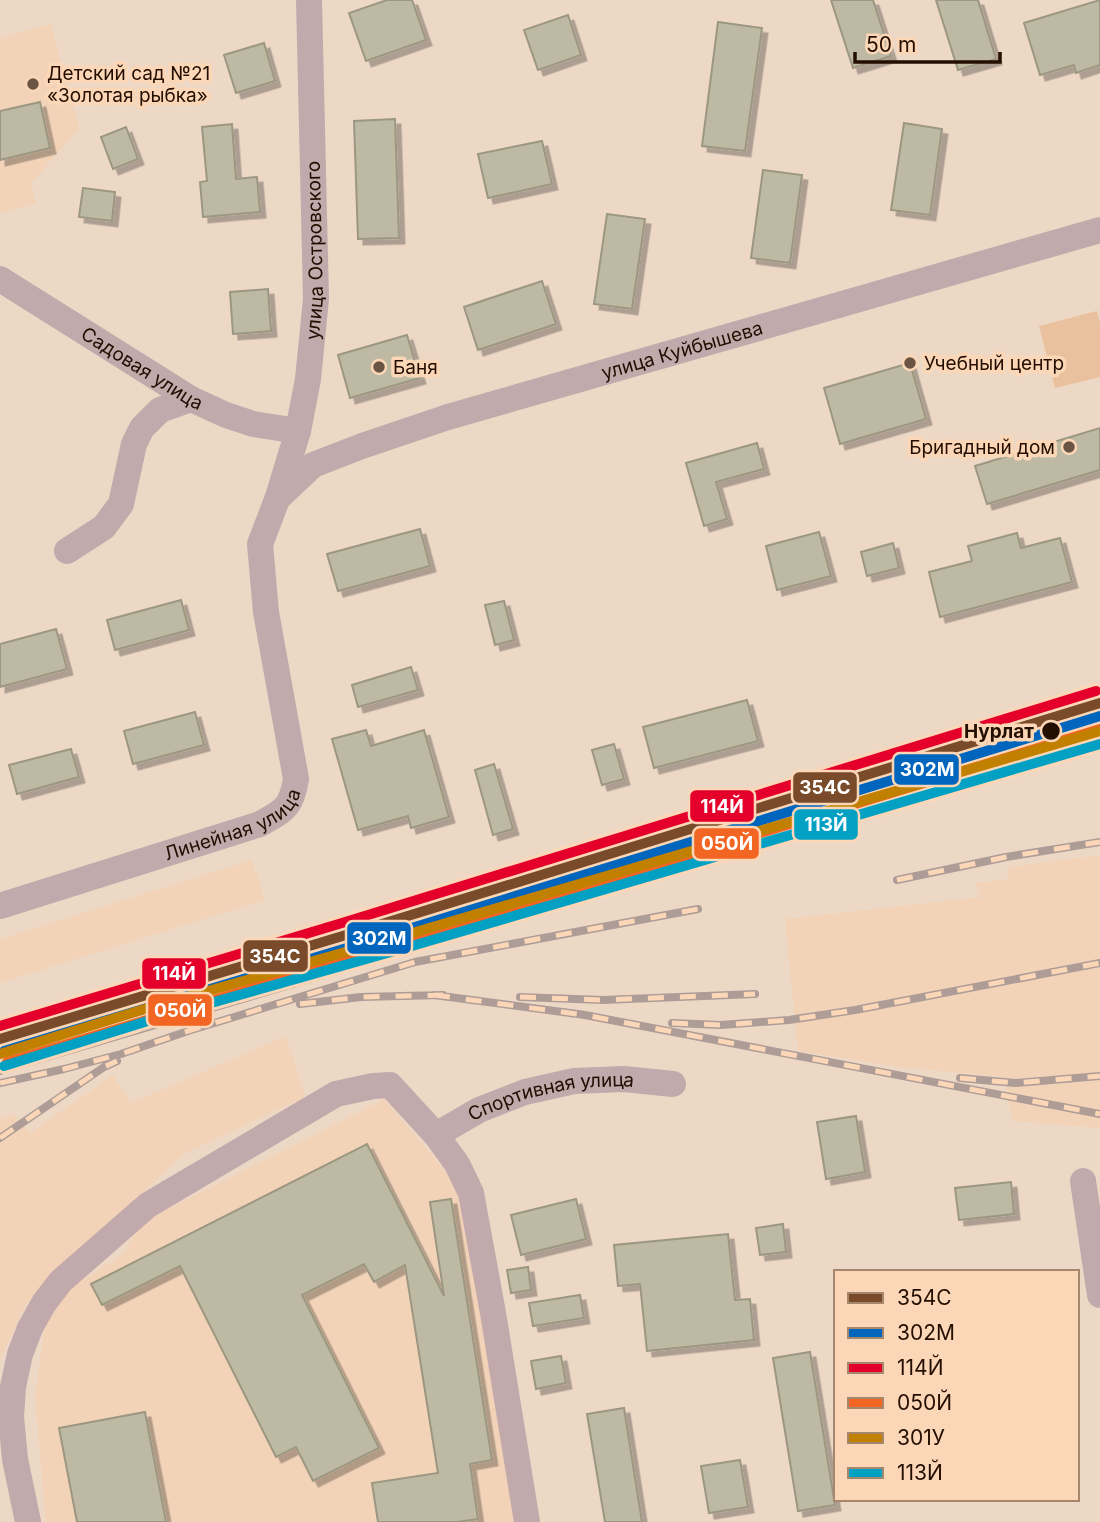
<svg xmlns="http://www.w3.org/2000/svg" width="1100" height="1522" viewBox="0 0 1100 1522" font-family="Inter,sans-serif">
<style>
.built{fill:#f2d3b8}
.green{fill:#e9c19e}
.building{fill:#beb9a3;stroke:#9c9781;stroke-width:2;filter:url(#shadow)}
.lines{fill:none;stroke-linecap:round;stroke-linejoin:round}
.minor{stroke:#c2a9ac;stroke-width:26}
.rail-casing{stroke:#ae9c97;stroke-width:8}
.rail{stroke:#fcd7b7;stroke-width:5;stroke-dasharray:16;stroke-linecap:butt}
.rail-1-casing{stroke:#fcd7b7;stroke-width:16}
.rail-2-casing{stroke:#fcd7b7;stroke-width:16}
.rail-3-casing{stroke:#fcd7b7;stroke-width:16}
.rail-4-casing{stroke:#fcd7b7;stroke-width:16}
.rail-5-casing{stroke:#fcd7b7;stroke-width:16}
.rail-6-casing{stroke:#fcd7b7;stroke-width:16}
.rail-1{stroke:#7a4b2a;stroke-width:10}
.rail-2{stroke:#0065bd;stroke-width:10}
.rail-3{stroke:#e4002b;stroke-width:10}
.rail-4{stroke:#f26522;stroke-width:10}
.rail-5{stroke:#c28000;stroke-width:10}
.rail-6{stroke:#02a1c4;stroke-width:10}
.poi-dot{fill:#6a5545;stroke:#fcd7b7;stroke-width:2.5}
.stop-dot{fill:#230e00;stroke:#fcd7b7;stroke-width:2.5}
.labels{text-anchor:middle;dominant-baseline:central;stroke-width:7;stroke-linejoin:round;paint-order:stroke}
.poi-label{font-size:19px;fill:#230e00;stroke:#fcd7b7;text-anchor:start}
.street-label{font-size:19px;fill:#230e00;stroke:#fcd7b7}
.stop-label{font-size:19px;font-weight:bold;fill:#230e00;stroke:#fcd7b7;text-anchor:end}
.line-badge{stroke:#fcd7b7;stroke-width:2.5}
.badge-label{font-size:19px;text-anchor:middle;font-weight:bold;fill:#fff}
</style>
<defs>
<filter id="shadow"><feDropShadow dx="5.5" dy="5.5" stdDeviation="0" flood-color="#0004"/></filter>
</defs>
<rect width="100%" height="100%" fill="#edd8c6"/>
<!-- built -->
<path class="built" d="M51,24l28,105 -48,54 5,20 -36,10v-175z
M1100,855v273l-86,-7 -12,-44 -102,-10 -102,-16 -13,-132 196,-22 -6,-14 32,-4 2,-12z
M252,860l13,40 -265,83v-44z
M286,1036l19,61 -121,57 -148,138 -13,17 -23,51v-241l13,-5 17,19 83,-58 18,28z
M384,1099l79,93 52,330h-469l-11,-124 13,-96 73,-46 22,-34z"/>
<!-- green -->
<path class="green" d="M1097,311l3,12v54l-45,11 -16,-62z"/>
<!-- building -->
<path class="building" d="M387,0h25l14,40 -60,21 -17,-48z
M831,0h42l18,56 -38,12z
M936,0h42l18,59 -38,11z
M1100,0v65l-24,8 -2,-8 -34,10 -16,-52z
M568,15l13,40 -43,15 -14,-40z
M718,22l44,6 -17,123 -43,-5z
M264,43l11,38 -39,12 -12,-38z
M40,102l10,46 -50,12v-49z
M395,119l4,119 -41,1 -4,-118z
M904,123l38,6 -12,86 -39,-5z
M232,124l4,55 21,-2 3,35 -57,5 -3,-35 7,-1 -5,-54z
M126,127l12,32 -25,10 -12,-32z
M542,141l10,43 -64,14 -10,-44z
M763,170l39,5 -12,88 -39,-5z
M83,188l32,4 -3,29 -33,-4z
M607,214l38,5 -13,90 -38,-5z
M542,281l14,43 -78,26 -14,-43z
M268,289l3,42 -38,3 -3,-42z
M407,335l13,43 -70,20 -12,-43z
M910,363l16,56 -86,25 -16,-56z
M1100,428v42l-113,34 -12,-38z
M757,443l7,26 -48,13 11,37 -23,7 -18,-63z
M420,529l10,37 -92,25 -11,-37z
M819,532l12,44 -54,14 -11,-44z
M1017,533l4,15 39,-10 12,44 -132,35 -11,-45 43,-11 -4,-15z
M893,543l6,25 -32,8 -6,-24z
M181,600l8,30 -74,20 -8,-30z
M504,601l10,39 -19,5 -10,-40z
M56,629l11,40 -67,18v-43z
M411,667l7,23 -60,17 -6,-22z
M747,700l11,41 -104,27 -11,-41z
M195,712l9,33 -71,19 -9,-33z
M366,730l5,16 53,-16 25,87 -38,11 -3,-12 -50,14 -26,-91z
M614,744l10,35 -22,6 -10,-35z
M71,749l8,28 -62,17 -8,-29z
M494,764l19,65 -20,6 -18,-65z
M856,1116l9,56 -39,7 -9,-57z
M367,1144l77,152 -14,-94 21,-3 41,261 -22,4 8,55 -21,3h-79l-6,-39 66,-10 -33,-208 -31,17 -10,-18 -62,31 77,153 -66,33 -17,-34 -20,10 -96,-191 -78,39 -11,-21z
M1011,1182l3,32 -55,6 -4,-32z
M576,1199l10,40 -65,16 -10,-40z
M783,1224l3,28 -26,3 -4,-27z
M728,1234l7,66 15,-1 4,41 -107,11 -7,-67 -22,2 -4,-41z
M528,1267l3,23 -20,3 -4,-23z
M580,1295l4,23 -51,8 -4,-23z
M810,1352l25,153 -37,6 -25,-153z
M561,1356l5,27 -30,6 -5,-28z
M624,1408l18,114h-37l-18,-108z
M145,1412l21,110h-89l-18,-94z
M740,1460l8,47 -39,6 -8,-47z"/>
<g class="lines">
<!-- minor -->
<g class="minor">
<path id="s1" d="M0,279l191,120 35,16 27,9 45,7"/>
<path id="s2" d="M280,496l33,-31 49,-19 86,-29 652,-187"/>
<path d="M67,551l37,-24 17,-23 13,-60 8,-16 18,-18 31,-11"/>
<path id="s3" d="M0,906l260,-82c24,-14 31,-15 36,-45l-30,-167 -6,-68 18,-47 20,-66 10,-52 8,-80 -7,-299"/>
<path id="s4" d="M436,1135l43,-25 46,-18 49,-11 50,-2 49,5"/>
<path d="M1083,1181l17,114"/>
<path d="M28,1522l-13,-63 -4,-42 2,-30 7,-33 10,-26 14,-25 17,-22 87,-76 188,-111 37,-8 17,-1 46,50 21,29 14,29 22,120 34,209"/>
</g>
<!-- rail casing -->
<g class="rail-casing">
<path id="rail" d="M897,880l109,-23 94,-15
M402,936l204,-45
M434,995l151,20 515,99
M520,997l83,3 152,-6
M300,1004l61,-7 82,-2
M672,1023l49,2 68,-5 66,-10 245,-47
M0,1071l340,-101
M960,1078l55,5 85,-7
M0,1083l64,-14 57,-15 67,-23 227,-69 283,-53
M0,1138l104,-71 13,-6"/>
</g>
<!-- rail -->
<use href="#rail" class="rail"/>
<!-- rail-1 casing -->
<g class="rail-1-casing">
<path id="rail-1" d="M0,1039l346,-104 754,-232"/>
</g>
<!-- rail-2 casing -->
<g class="rail-2-casing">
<path id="rail-2" d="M4,1051l346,-104 750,-231"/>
</g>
<!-- rail-3 casing -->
<g class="rail-3-casing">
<path id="rail-3" d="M0,1026l342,-103 754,-232"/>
</g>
<!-- rail-4 casing -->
<g class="rail-4-casing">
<path id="rail-4" d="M7,1062l346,-104 747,-229"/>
</g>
<!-- rail-5 casing -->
<g class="rail-5-casing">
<path id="rail-5" d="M0,1054l148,-46 254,-72 698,-205"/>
</g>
<!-- rail-6 casing -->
<g class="rail-6-casing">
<path id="rail-6" d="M4,1066l147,-46 254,-72 695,-204"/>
</g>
<!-- rail-1 -->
<use href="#rail-1" class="rail-1"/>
<!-- rail-2 -->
<use href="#rail-2" class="rail-2"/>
<!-- rail-3 -->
<use href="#rail-3" class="rail-3"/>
<!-- rail-4 -->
<use href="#rail-4" class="rail-4"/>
<!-- rail-5 -->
<use href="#rail-5" class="rail-5"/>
<!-- rail-6 -->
<use href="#rail-6" class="rail-6"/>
</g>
<!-- markers -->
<g class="poi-dot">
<circle cx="33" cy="84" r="7"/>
<circle cx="910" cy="363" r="7"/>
<circle cx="379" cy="367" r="7"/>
<circle cx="1069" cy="447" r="7"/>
</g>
<circle class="stop-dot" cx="1051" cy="731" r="10"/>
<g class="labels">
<!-- poi labels -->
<g class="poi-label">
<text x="47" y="73">Детский сад №21<tspan x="47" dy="22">«Золотая рыбка»</tspan></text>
<text x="924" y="363">Учебный центр</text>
<text x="393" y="367">Баня</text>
<text x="1055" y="447" text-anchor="end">Бригадный дом</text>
</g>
<!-- street labels -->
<g class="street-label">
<text stroke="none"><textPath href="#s3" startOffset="873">улица Островского</textPath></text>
<text stroke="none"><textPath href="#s2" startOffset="432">улица Куйбышева</textPath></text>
<text stroke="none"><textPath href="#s1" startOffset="168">Садовая улица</textPath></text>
<text stroke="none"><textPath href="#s3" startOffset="248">Линейная улица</textPath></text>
<text stroke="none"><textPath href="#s4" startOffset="124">Спортивная улица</textPath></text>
</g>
<!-- stop labels -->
<g class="stop-label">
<text x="1034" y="731">Нурлат</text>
</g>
</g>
<g class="line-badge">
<rect x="893" y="753" width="67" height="33" rx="7" fill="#0065bd"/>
<rect x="792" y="771" width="66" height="33" rx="7" fill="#7a4b2a"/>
<rect x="689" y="789" width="66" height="34" rx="7" fill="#e4002b"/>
<rect x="793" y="808" width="66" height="33" rx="7" fill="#02a1c4"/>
<rect x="693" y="827" width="67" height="33" rx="7" fill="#f26522"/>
<rect x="346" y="921" width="66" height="34" rx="7" fill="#0065bd"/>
<rect x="242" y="939" width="67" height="34" rx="7" fill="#7a4b2a"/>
<rect x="141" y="957" width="66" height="33" rx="7" fill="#e4002b"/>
<rect x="147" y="993" width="66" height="34" rx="7" fill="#f26522"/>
</g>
<g class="badge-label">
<text x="927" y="776">302М</text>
<text x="825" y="794">354С</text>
<text x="722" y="813">114Й</text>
<text x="826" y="831">113Й</text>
<text x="727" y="850">050Й</text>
<text x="379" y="945">302М</text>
<text x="275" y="963">354С</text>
<text x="174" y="980">114Й</text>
<text x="180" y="1017">050Й</text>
</g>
<!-- legend -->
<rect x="834" y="1270" width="245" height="231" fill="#fcd7b7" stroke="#a5876e" stroke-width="2"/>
<rect x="848" y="1293" width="35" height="10" fill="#7a4b2a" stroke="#a5876e" stroke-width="2"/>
<text x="897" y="1305" font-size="21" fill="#230e00">354С</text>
<rect x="848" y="1328" width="35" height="10" fill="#0065bd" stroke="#a5876e" stroke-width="2"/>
<text x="897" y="1340" font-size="21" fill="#230e00">302М</text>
<rect x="848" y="1363" width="35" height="10" fill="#e4002b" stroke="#a5876e" stroke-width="2"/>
<text x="897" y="1375" font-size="21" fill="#230e00">114Й</text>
<rect x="848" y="1398" width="35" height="10" fill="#f26522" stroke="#a5876e" stroke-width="2"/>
<text x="897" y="1410" font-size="21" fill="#230e00">050Й</text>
<rect x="848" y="1433" width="35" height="10" fill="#c28000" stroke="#a5876e" stroke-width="2"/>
<text x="897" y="1445" font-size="21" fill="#230e00">301У</text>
<rect x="848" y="1468" width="35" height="10" fill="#02a1c4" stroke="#a5876e" stroke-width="2"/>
<text x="897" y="1480" font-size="21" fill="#230e00">113Й</text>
<!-- scale -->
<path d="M855 52v10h145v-10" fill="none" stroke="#230e00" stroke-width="3.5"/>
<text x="866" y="52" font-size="21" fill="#230e00" stroke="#fcd7b7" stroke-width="5" paint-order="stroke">50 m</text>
</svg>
